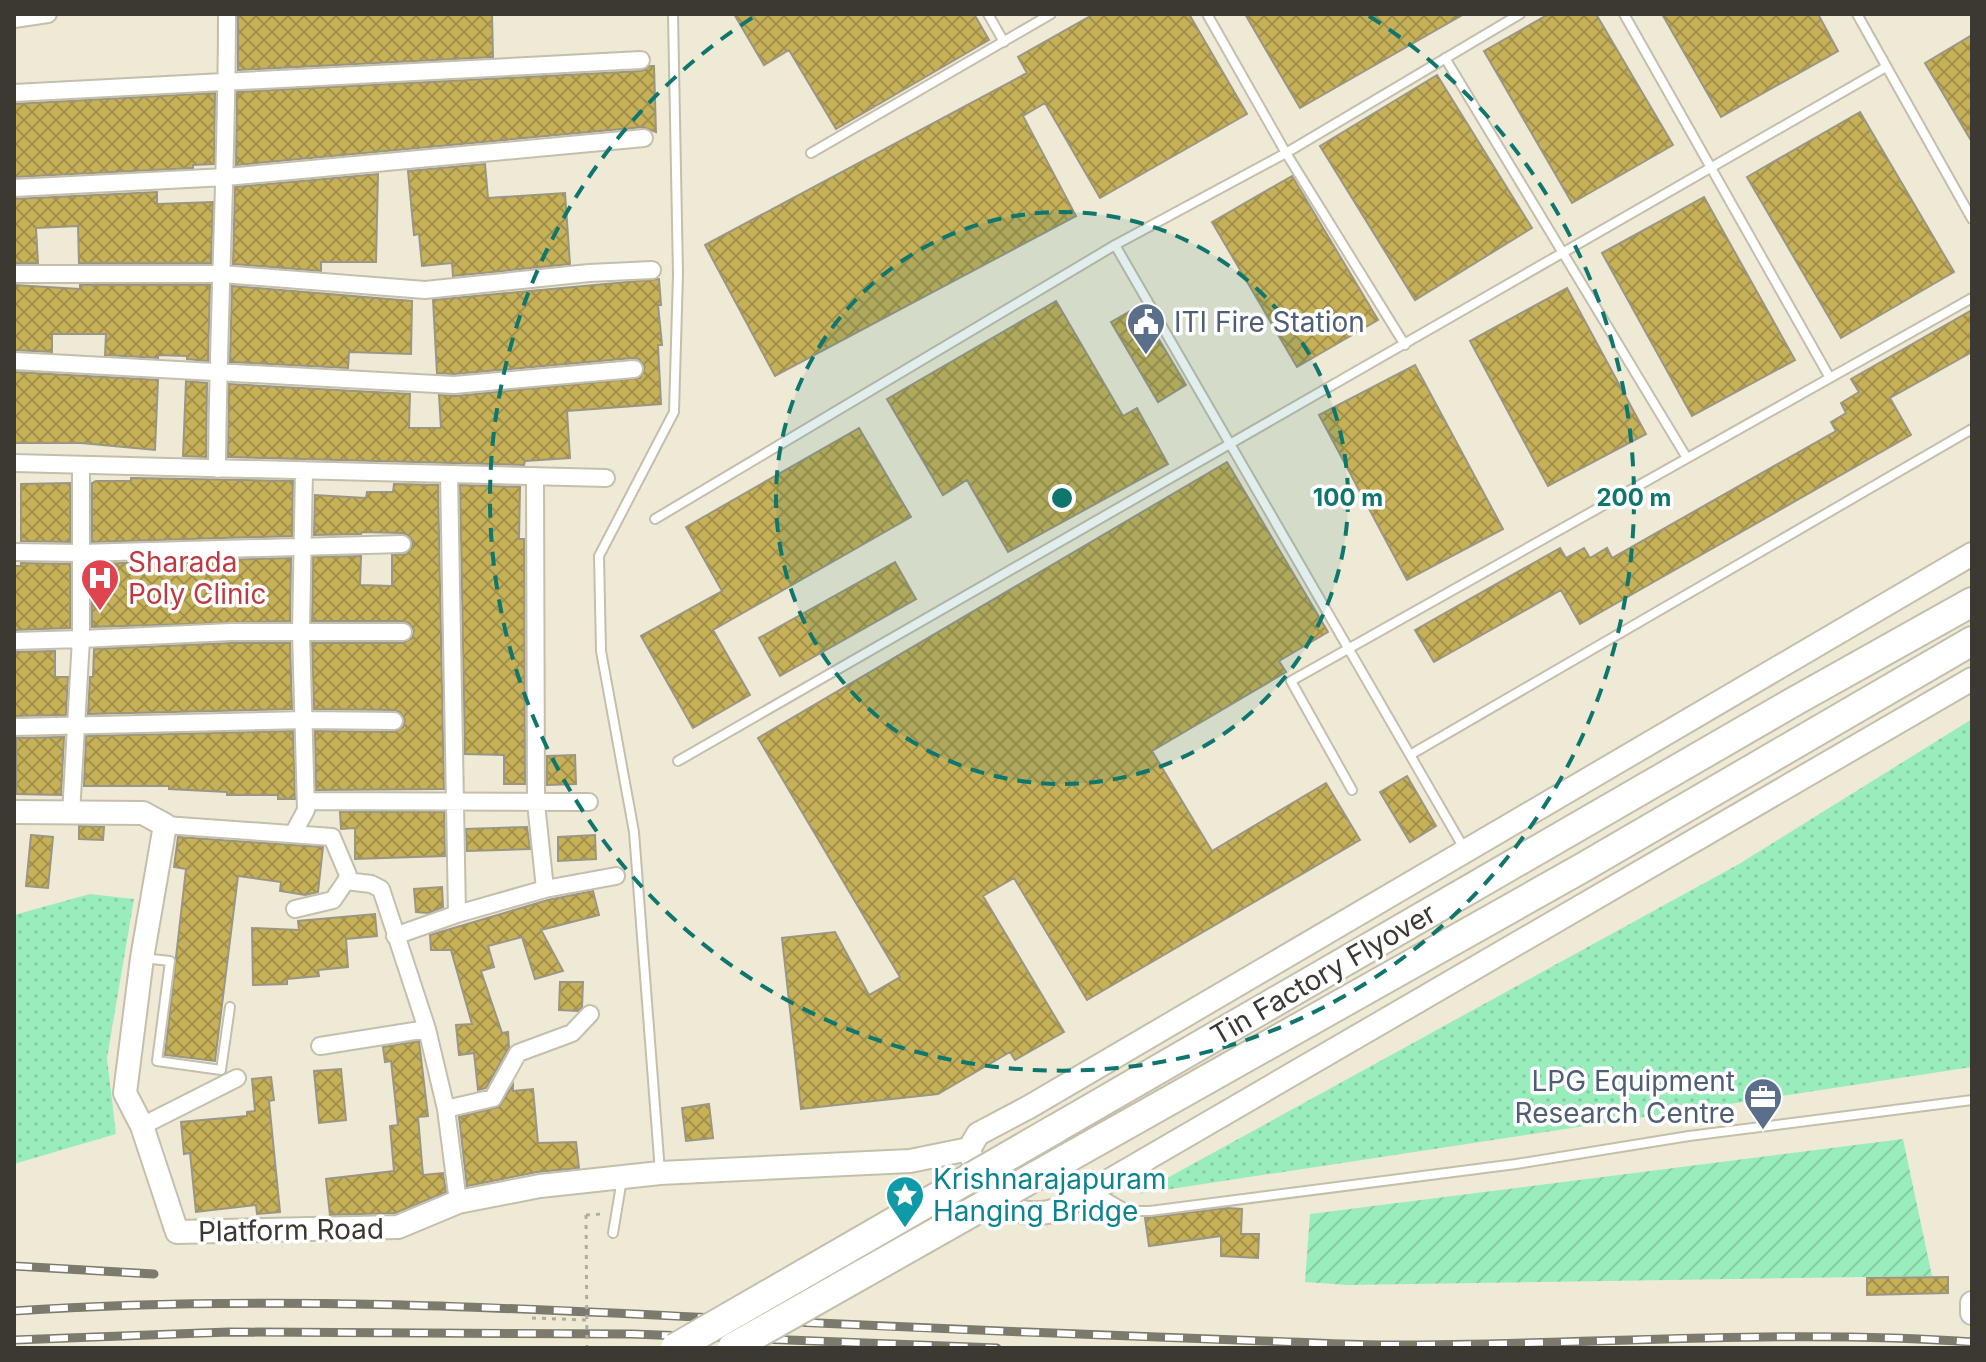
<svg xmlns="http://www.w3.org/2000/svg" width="1986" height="1362" viewBox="0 0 1986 1362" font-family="Inter,sans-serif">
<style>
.grass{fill:url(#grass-dots)}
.garden{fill:url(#garden-furrows)}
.building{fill:url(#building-cross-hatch);stroke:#9b9683;stroke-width:2}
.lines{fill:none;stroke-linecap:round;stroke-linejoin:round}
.tertiary-tunnel{stroke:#cbc7b4;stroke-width:22;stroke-dasharray:22 11;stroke-linecap:butt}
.service-casing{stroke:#c4bfab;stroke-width:12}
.minor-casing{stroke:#c4bfab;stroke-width:20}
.tertiary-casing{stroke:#c4bfab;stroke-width:26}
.trunk-casing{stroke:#c4bfab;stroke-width:32}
.path{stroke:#b1ad9c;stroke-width:3;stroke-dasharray:4 6;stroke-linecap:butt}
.service{stroke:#fff;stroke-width:8}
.minor{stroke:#fff;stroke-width:16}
.tertiary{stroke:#fff;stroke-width:22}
.trunk{stroke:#fff;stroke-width:28}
.rail-casing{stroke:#7c796d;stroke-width:9}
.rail{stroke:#fff;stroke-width:6;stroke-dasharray:18;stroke-linecap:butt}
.trunk-bridge-casing{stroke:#c4bfab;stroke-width:32;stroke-linecap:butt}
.path-bridge{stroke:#b1ad9c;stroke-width:3;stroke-dasharray:4 6;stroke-linecap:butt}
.trunk-bridge{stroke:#fff;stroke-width:28}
.ring{fill:none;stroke:#0f766e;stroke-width:4;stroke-dasharray:14 10}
.labels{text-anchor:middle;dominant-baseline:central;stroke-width:7;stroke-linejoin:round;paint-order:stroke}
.service-label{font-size:28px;fill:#4e5e75;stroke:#fff;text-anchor:start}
.health-label{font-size:28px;fill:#be3a42;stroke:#fff;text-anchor:start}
.street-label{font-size:28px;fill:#3b3931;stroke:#fff}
.culture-label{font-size:28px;fill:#0d838f;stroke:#fff;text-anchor:start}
.centre{fill:#0f766e;stroke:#fff;stroke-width:4}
.ring-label{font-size:24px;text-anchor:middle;font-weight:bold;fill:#0f766e;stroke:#fff;stroke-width:7;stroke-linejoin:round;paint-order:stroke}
</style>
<defs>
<pattern id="grass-dots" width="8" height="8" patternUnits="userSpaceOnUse" patternTransform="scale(2)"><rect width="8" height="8" fill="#99edbc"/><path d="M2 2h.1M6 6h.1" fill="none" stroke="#85cca2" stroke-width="1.8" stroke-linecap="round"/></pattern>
<pattern id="garden-furrows" width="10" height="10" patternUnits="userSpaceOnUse" patternTransform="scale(2)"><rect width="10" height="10" fill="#99edbc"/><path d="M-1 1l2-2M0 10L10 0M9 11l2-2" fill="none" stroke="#85cca2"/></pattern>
<pattern id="building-cross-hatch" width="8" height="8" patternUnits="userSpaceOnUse" patternTransform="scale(2)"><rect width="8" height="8" fill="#c6b159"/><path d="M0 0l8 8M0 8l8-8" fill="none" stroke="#a2914a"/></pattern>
</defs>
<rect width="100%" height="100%" fill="#efead5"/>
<!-- grass -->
<path class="grass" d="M1972,719v348l-834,127 601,-330z
M90,894l44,5 -27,159 9,76 -102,30v-249z"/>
<!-- garden -->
<path class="garden" d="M1903,1139l29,137 -585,9 -42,-3 5,-68z"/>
<!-- building -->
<path class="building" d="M238,14h254l1,43 -255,13z
M734,14h240l15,26 -153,89 -47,-79 -25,15z
M1094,14h95l58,100 -147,84 -55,-95 -22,13 53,100 -301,160 -70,-131 322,-172 -9,-16z
M1245,14h219l-164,94z
M1549,14h47l77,131 -101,58 -88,-152z
M1662,14h156l20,37 -117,66z
M1972,35v107l-47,-79z
M650,66h4l2,66 -13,-5 -407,38 1,-73 405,-21z
M1437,75l95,153 -117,72 -95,-154z
M215,93l-1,71 -21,1v3l-179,9v-73z
M1860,112l94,160 -113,66 -94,-161z
M485,164l3,34 77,-5 5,71 -117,12 -1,-13 -30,3 -3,-32 -5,1 -6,-64z
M378,174l-2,88h-55v9l-88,-7 2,-77z
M1292,176l86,144 -81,47 -85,-145z
M157,192v12l56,-2 -2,61h-132l-1,-37 -42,2 2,35h-24v-64z
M1704,197l91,163 -103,56 -90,-163z
M659,279l2,26h-3l4,40h-4l3,59 -94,7 3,47 -45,3 -1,4 -296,-8 1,-73 181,10 -1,34h32l-2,-33 16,1 185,-18 5,-11 -6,-8 -6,-1 -179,16 -17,-1 -4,-73z
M14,285l66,4v-4h130l-2,76 -21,-2v-3l-29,-1v3l-53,-3 1,-21h-54v18l-38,-2z
M232,286l180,15 -1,53 -62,-2 -1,16 -118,-6z
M1567,288l79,146 -98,52 -78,-145z
M1056,301l67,115 14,-8 31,56 -160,88 -41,-72 -24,15 -56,-96z
M1139,306l47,79 -28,17 -47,-80z
M1972,310v42l-82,46 21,37 -331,189 -19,-34 -127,72 -19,-32 145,-82 6,10 18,-10 6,10 17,-10 5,10 224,-127 -5,-9 15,-9 -5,-10 18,-11 -8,-13z
M1415,365l88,164 -96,51 -88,-165z
M14,372l144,8 -3,70 -74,-7h-67z
M186,381l21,2 -1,74 -23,-1z
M859,428l52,89 -198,113 37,65 -57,33 -52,-92 81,-45 -36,-64z
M1227,462l101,170 -49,29 7,11 -134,79 60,100 114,-68 34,57 -273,160 -73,-122 -31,18 81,136 -49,28 -5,-8 -72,42 -137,15 -19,-171 53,-6 34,63 31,-18 -142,-239z
M131,478l162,3 -1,55 -200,6v-59l4,-2h35z
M70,483v59l-49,-1v-57z
M394,484l44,1 6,304 -128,1 -1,-59 79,1 9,-5 2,-7 -5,-8 -6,-2 -80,-1 -2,-66h91l9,-5 2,-7 -5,-8 -6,-2h-91l1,-64 48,-1 -1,29 32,1v-31l15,-1 6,-10 -2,-6 -9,-5 -40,-1 -1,2 -47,1 1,-40 51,3 1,-6h26z
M460,485l60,2 -1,52h5l1,245h-21v-29l-39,-1z
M291,558l-1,63 -198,6v-63z
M895,562l21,37 -136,77 -21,-38z
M21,563l49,1v64l-56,2v-64h7z
M231,643h59l2,66 -204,5 2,-37h3l1,-28z
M55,651v26h13l-2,38 -52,1v-64z
M293,731l2,68h-17v-4h-51v-3l-58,-3v-3h-85l2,-50z
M64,737l-3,58 -45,-1v-56z
M575,755l1,29 -29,1v-29z
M1407,776l29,50 -26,16 -30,-50z
M340,812h104l1,44 -90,3v-31l-14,1z
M79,826l25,1 -1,13 -24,-1z
M527,827l3,22 -63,2 -1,-22z
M31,835l22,2 -5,51 -22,-2z
M595,835l1,24 -38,2v-24z
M178,837l145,10 -5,45 -13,3 -25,-4 1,-9 -43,-6 -23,185 -50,-6 21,-186 -12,-2z
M442,887l1,20 -15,6 -12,-1 -2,-23z
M593,891l6,24 -58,15 22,41 -28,8 -13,-42 -34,9 6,21 -13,4 21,62 6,-1 1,15 -23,41 -8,2 -4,-37 -15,2 -3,-30 16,-1 -21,-74h-20l-1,-15 118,-35z
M375,914l2,22 -31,3 2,28 -30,3 1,6 -32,3v5l-34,1 -1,-57 47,2 -1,-9z
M560,982h23l-1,25 -4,4 -19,-1z
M419,1041l9,75 -10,1 5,58 20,-2 3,19 -51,21 -65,2 -4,-36 68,-8 -4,-45 8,-1 -7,-64 -6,1 -2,-15z
M341,1069l5,51 -27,3 -5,-52z
M271,1077l3,23 -5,1 11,111 -23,2 -1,-9 -60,7 -6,-59 -6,1 -3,-32 66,-6v-4l8,-1 -3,-32z
M513,1085v6l20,-2 5,54 38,-1 3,26 -42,4 -70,14 -8,-69 40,-10z
M709,1104l4,34 -27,3 -4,-33z
M1227,1208l15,1 -1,25h18l-1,24 -37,-2v-20l-72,10 -4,-28z
M1948,1277v16l-81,2v-17z"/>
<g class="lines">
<!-- tertiary-tunnel -->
<path class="tertiary-tunnel" d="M1972,1348v-3"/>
<!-- service casing -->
<g class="service-casing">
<path id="service" d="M988,14l16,28
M1207,14l79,139 119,192
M1624,14l206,364
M1857,14l115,205
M1445,58l242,400
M811,153l240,-139
M1115,245l350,605
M655,519l460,-274 171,-92 234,-139
M1410,755l562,-326
M678,761l1208,-694
M1352,790l-61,-109 681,-383
M143,958l27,3 -13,100 64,9 9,-63
M660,1172l-26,-340 -33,-181 -2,-95 75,-144 4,-138 -5,-260
M1097,1192l32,19h21l366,-47 173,-28 283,-36
M613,1233l9,-54"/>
</g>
<!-- minor casing -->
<g class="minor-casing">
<path id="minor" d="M14,19l34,-5
M14,93l627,-33
M14,188l212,-11 418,-39
M14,274h208l203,16 164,-17 63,-3
M14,361l440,24 180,-16
M14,463l592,15
M81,465v174l150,-7h172
M217,469c1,-152 10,-303 10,-455
M535,476l1,327 9,86
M14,552l66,1 322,-9
M14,641l67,-2 -10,175
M14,727l291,-7 89,1
M306,801l283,1
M165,825l167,12 16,38 -2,6 25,3 10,5 46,140 19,80 12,93
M293,834l13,-24 -5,-178 3,-162
M295,909l38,-9 13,-19
M457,914l88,-25 71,-13
M395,936l62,-22 -8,-440
M320,1046l107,-17
M446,1109l47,-11 25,-45 54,-20 18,-19
M142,1126l95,-48"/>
</g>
<!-- tertiary casing -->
<g class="tertiary-casing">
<path id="tertiary" d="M1972,554l-943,553 -51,27 -9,15 13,41c29,19 44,31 80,18l910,-529
M14,812l129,1 22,12 -23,133 -17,135 17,33 35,106 221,-5 60,-25 82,-16 120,-13 250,-12 59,-12
M1972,1303v10"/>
</g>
<!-- trunk casing -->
<g class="trunk-casing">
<path id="trunk" d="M1055,1129l740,-428 177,-99
M1071,1156l511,-288 390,-227"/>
</g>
<!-- path -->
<path class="path" d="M586,1215l16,-1
M532,1318l54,2"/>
<!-- service -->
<use href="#service" class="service"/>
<!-- minor -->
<use href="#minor" class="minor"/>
<!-- tertiary -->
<use href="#tertiary" class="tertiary"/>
<!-- trunk -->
<use href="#trunk" class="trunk"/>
<!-- rail casing -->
<g class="rail-casing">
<path id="rail" d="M14,1266l140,8
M14,1311c252,-17 506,-3 758,10 164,8 327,14 491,20 40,1 79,4 119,4 197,1 393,-17 590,-3
M14,1340l215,-8 403,2 365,14"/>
</g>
<!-- rail -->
<use href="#rail" class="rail"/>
<!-- trunk-bridge casing -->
<g class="trunk-bridge-casing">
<path id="trunk-bridge" d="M675,1348l380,-219
M732,1348l339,-192"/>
</g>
<!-- path-bridge -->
<path class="path-bridge" d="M586,1215l1,133"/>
<!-- trunk-bridge -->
<use href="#trunk-bridge" class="trunk-bridge"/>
</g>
<!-- distance rings -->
<circle cx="1062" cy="498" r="286" fill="#0f766e" fill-opacity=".12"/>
<g class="ring">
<circle cx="1062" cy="498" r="286"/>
<path d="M1369 16A572 572 0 1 1 755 16"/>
</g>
<!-- icons -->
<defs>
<g id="civic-pin" transform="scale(2)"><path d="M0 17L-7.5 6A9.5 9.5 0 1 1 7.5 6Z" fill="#5c6f8a" stroke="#fff"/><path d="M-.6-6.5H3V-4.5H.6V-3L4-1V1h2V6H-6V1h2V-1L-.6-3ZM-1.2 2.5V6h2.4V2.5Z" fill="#fff"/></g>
<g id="hospital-pin" transform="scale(2)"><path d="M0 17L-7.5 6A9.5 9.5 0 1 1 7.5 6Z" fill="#e0444e" stroke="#fff"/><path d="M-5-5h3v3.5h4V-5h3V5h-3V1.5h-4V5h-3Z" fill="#fff"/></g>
<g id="office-pin" transform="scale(2)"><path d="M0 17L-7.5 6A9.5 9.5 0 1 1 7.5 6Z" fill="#5c6f8a" stroke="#fff"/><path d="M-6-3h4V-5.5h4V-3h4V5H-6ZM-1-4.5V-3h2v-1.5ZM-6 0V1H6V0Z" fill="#fff"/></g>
<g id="sight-pin" transform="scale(2)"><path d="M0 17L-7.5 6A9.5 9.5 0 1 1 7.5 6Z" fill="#0f9aa8" stroke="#fff"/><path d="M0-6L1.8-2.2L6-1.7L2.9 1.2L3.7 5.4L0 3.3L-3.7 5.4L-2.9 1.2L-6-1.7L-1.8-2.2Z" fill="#fff"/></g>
</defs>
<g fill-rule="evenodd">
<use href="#civic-pin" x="1146" y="322"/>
<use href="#hospital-pin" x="100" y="578"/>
<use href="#office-pin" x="1763" y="1097"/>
<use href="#sight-pin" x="905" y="1195"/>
</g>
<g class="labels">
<!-- service labels -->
<g class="service-label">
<text x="1174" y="322">ITI Fire Station</text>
<text x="1735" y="1081" text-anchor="end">LPG Equipment<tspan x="1735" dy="32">Research Centre</tspan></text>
</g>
<!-- health labels -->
<g class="health-label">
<text x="128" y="562">Sharada<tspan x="128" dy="32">Poly Clinic</tspan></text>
</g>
<!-- street labels -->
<g class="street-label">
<text transform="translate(1323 974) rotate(-30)">Tin Factory Flyover</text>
<text transform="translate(291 1230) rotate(-1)">Platform Road</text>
</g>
<!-- culture labels -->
<g class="culture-label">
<text x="933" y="1179">Krishnarajapuram<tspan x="933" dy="32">Hanging Bridge</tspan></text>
</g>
</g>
<circle cx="1062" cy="498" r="12" class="centre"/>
<g class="ring-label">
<text x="1348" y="506">100 m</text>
<text x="1634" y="506">200 m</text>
</g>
<!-- border -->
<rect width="1986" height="1362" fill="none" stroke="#3b3931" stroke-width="32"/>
</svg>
